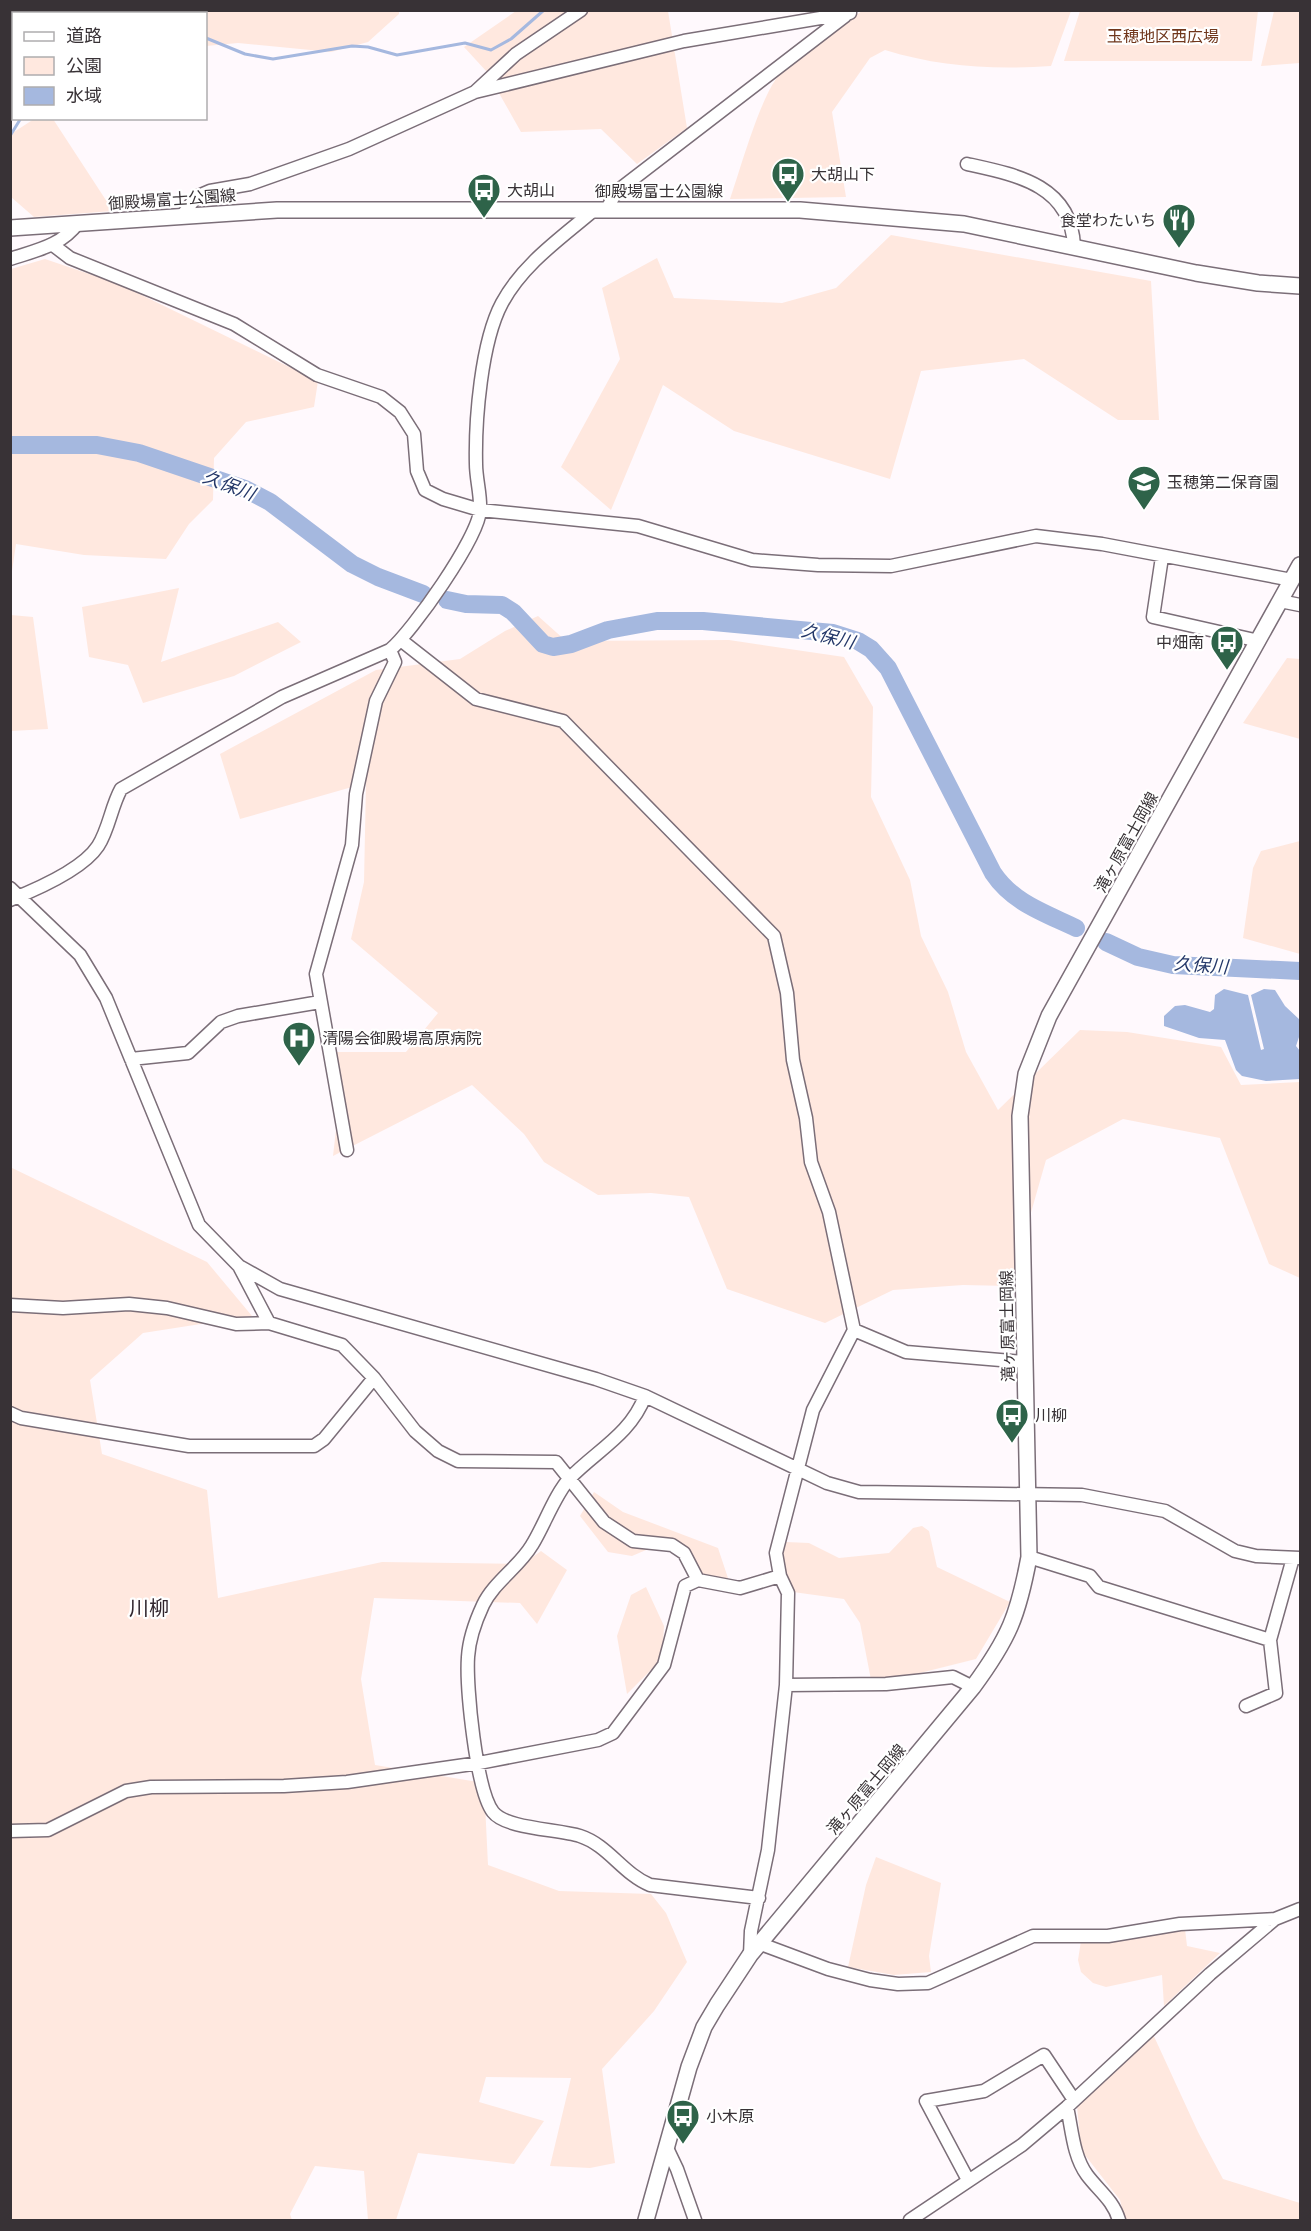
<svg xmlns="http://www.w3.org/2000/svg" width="1311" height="2231" viewBox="0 0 1311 2231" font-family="'Asap Condensed','Noto Sans JP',sans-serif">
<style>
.green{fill:#ffe8df}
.water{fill:#a5b8df}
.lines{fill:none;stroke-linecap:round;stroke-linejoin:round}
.stream{stroke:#a5b8df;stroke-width:3}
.river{stroke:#a5b8df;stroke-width:18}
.minor-casing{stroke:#7b6e78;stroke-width:15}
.major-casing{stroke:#7b6e78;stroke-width:18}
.minor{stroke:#fff;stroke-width:12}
.major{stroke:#fff;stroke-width:15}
.labels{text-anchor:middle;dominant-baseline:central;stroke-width:4.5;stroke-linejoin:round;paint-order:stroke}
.park-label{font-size:16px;fill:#70371c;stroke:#fff}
.poi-label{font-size:16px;fill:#383236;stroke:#fff;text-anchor:start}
.street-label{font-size:16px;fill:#383236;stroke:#fff}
.water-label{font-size:18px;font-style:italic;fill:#243869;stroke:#fff}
.quarter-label{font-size:20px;fill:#30252d;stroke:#fff}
</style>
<rect width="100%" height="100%" fill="#fff9fd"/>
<!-- green -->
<path class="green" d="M117,11l282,-1v4l-31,28 -37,10 -93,-9 -32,3v-32l-90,-1z
M516,11h152l19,117 -50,36 -36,-35 -80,3 -34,-60 -23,-25z
M862,11h209l-20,55c-57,4 -111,1 -166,-16l-15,8 -38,54 14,85 -116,2c11,-32 28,-94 46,-120 14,-21 65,-53 86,-68z
M1080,11h178l-6,50h-188z
M1274,11h26v52l-39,3z
M34,119h19l60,92 -79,6 -23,-20v-63z
M891,235l260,46 8,139h-41l-94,-61 -103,12 -31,108 -156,-48 -71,-46 -52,125 -50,-43 59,-108 -18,-71 55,-30 17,40 108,5 54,-15z
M45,259l74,25 199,97 -4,26 -68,15 -32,36 -1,42 -24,24 -23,35 -82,-4 -68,-11 -5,34v-309z
M179,588l-18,74 117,-40 23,20 -67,34 -91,27 -15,-38 -39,-8 -7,-50z
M11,615l22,2 15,112 -37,2z
M538,616l28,25 163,-1 115,17 29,50 -2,90 39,83 11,56 27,56 18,60 32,58 82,-80 47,2 94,15 20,38 59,-3v196l-31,-14 -49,-126 -97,-19 -77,41 -36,126 -47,-1 -70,5 -68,33 -98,-34 -38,-92 -38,-4 -53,2 -54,-33 -20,-28 -52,-49 -139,71c4,-37 11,-72 -10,-104h83l32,-39 -87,-74 13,-57 2,-99 -126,36 -20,-65 156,-84 84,-11 45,-28z
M1287,658l13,1v80l-57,-16z
M1300,841v113l-57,-16 10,-70 8,-17z
M10,1167l197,95 45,54 -109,17 -53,47 12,74 105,36 11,108 164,-36 141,2 18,-13 26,19 -30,54 -17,-21 -146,-5 -13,81 14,86 109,18 4,82 71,26 92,3 15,19 21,49 -33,49 -52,58 13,94 -25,5 -40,-2 21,-88 -85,-1 -7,25 65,19 -30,43 -96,-11 -22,67h-28l-4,-49 -49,-5 -25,48 2,6h-281z
M594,1492l29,20 95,36 11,33 -26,-5 -43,-32 -28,12 -24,-4 -28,-36z
M922,1526l7,5 8,36 73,35 -34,57 -104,26 -12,-62 -16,-24 -51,-7 -6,-3 -10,-40 9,-7 23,1 30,15 50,-5 24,-25z
M646,1587l18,39 -2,33 -35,35 -10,-58 14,-41z
M876,1857l65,26 -12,73 2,16 -37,3 -46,-8 18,-82z
M1185,1929l2,17 33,7 -56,53 -2,-31 -56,12 -13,-4 -12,-11 -3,-12 3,-19z
M1152,2032l46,100 25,47 77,24v17h-175l-5,-20 -39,-50 -4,-44z"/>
<!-- water -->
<path class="water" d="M1224,989l24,6 13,55 3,-1 -13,-54 13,-6 11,1 10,16 15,14v14l-4,12 4,5v28l-34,2 -24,-5 -6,-6 -11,-30 -26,-2 -35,-12v-10l11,-10 10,-1 25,7 4,-3 1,-14z"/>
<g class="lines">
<!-- stream -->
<path class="stream" d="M206,38l39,16 28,5 79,-13 16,1 29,8 68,-12 26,7 20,-11 33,-29
M10,136l11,-18"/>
<!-- river -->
<path class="river" d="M10,445h87l42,8 106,36 25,13 82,62 26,13 45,17
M447,600l19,4 36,1 11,7 30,32 10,3 18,-3 37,-14 49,-9h46l130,12 25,8 13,8 17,19 105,205c20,30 52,40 83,55
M1106,942l32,15 35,8 127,6"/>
<!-- minor casing -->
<g class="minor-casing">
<path id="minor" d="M42,10l1,4
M65,14l9,-4
M10,30l4,-1
M10,82h4
M475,92l41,-38 65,-44
M967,164c50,11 104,21 107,82
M607,209l9,-17 229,-176
M182,216l14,-19 14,-6 40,-7 99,-35 126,-57 209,-51 166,-28
M53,245l17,13 164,66 83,51 64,22 19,15 14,22 3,37 8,19 18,9 37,11 158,16 114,34 66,5 73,1 145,-30 66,8 190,36
M10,259c27,-9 51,-13 68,-36
M1162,557l-9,60 106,24
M1280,601l20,4
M402,641l74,58 87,22 211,215 13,57 6,67 13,58 5,44 18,50 25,118 -41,80 -37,143 4,23 8,17 -2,92 -18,165 -17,81 -1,24
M10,888l70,67 26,43 93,227 40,41 41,23 316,90 49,17 182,87 32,9 223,3 83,16 70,40 21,5 44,2
M10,900c25,-10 73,-31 88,-54 11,-17 13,-39 23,-57l161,-92 108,-47c22,-18 89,-113 90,-140 1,-15 -4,-31 -4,-46 -1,-43 5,-122 26,-161 21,-39 59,-65 92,-93
M131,1059l57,-6 33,-31 17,-6 82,-14
M347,1150l-31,-176 36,-129 4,-51 20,-93 19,-39 -5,-12
M239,1266l30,57
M10,1305l53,3 66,-4 38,4 69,16 33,-1 73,22 32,33 41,53 23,20 20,10 98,1 48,60 29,19 39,4 12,8 14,27
M854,1330l52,22 119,10
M645,1396c-14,38 -49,55 -75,82 -15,16 -26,48 -38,67 -13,22 -38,37 -49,60 -7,15 -14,35 -15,52 -2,29 8,133 25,155 13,17 66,17 87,24 28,9 43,38 70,49l109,13
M10,1413l11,5 168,28h125l10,-7 50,-61
M1029,1557l61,19 9,11 171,53
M786,1685l100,-1 67,-7 20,10
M1246,1706l30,-13 -6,-53 23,-82
M10,1831l38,-1 78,-39 25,-4 133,-1 63,-4 132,-19 119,-23 15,-7 51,-68 21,-79 13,-6 42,8 40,-12
M761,1944l67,25 42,11 28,4 30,-1 105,-47h75l72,-12 95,-5
M1067,2107c5,22 6,49 20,68 12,16 26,25 32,45
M667,2148l10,21 18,51
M968,2180l-42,-79 58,-10 60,-36 30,45
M910,2220l112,-75 45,-38 143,-133 65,-55 25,-10"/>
</g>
<!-- major casing -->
<g class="major-casing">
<path id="major" d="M10,228l267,-18h523l164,14 232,49 62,10 42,3
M646,2220l43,-153 15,-40 13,-22 33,-50 223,-268c36,-49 45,-71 56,-130l-9,-441 6,-42 23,-58 251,-451"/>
</g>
<!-- minor -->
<use href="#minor" class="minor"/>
<!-- major -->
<use href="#major" class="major"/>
</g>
<!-- icons -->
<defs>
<g id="bus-pin" transform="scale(1.725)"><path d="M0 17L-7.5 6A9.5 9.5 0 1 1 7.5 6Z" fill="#2e6349" stroke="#fff"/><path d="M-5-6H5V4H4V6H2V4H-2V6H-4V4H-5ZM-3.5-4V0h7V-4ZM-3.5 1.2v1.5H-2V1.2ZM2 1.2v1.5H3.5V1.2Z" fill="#fff"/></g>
<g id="restaurant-pin" transform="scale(1.725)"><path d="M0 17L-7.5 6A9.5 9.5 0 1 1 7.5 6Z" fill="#2e6349" stroke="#fff"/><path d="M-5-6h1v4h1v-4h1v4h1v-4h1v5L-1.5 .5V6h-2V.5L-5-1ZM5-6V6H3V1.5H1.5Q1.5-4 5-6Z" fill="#fff"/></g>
<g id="school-pin" transform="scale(1.725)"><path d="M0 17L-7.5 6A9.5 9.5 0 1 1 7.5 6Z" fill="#2e6349" stroke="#fff"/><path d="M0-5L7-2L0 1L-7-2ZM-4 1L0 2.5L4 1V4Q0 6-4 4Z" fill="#fff"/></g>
<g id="hospital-pin" transform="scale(1.725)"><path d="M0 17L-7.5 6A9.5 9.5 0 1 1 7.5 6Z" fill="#2e6349" stroke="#fff"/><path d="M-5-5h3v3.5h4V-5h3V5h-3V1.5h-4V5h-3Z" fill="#fff"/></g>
</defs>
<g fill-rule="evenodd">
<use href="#bus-pin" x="788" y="174"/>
<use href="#bus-pin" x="484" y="190"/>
<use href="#restaurant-pin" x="1179" y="220"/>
<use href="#school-pin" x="1144" y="482"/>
<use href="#bus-pin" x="1227" y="642"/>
<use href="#hospital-pin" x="299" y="1038"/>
<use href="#bus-pin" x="1012" y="1415"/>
<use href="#bus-pin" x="683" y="2116"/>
</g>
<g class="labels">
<!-- park labels -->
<g class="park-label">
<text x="1163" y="36">玉穂地区西広場</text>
</g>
<!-- poi labels -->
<g class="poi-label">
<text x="811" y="174">大胡山下</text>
<text x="507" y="190">大胡山</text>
<text x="1156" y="220" text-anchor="end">食堂わたいち</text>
<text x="1167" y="482">玉穂第二保育園</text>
<text x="1204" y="642" text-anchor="end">中畑南</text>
<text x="322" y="1038">清陽会御殿場高原病院</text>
<text x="1035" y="1415">川柳</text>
<text x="706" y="2116">小木原</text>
</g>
<!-- street labels -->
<g class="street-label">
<text x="659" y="191">御殿場富士公園線</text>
<text transform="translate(172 199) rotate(-4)">御殿場富士公園線</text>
<text transform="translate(1126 842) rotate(-61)">滝ヶ原富士岡線</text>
<text transform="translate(1007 1326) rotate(-91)">滝ヶ原富士岡線</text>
<text transform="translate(866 1789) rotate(-50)">滝ヶ原富士岡線</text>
</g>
<!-- water labels -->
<g class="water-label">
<text transform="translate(229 485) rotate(21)">久保川</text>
<text transform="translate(828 636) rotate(14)">久保川</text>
<text transform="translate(1201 965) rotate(4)">久保川</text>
</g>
<!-- quarter labels -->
<g class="quarter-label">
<text x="149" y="1607">川柳</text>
</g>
</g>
<!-- border -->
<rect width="1311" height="2231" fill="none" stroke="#383236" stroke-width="24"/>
<!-- legend -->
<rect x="12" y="12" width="195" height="108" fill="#ffffff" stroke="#afadaf" stroke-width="1.5"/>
<rect x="24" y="32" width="30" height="9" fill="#ffffff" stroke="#afadaf" stroke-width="1.5"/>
<text x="66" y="42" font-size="18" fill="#383236">道路</text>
<rect x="24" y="57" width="30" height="18" fill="#ffe8df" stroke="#afadaf" stroke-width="1.5"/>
<text x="66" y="72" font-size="18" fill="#383236">公園</text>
<rect x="24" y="87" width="30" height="18" fill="#a5b8df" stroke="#afadaf" stroke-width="1.5"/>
<text x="66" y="102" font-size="18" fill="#383236">水域</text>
</svg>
